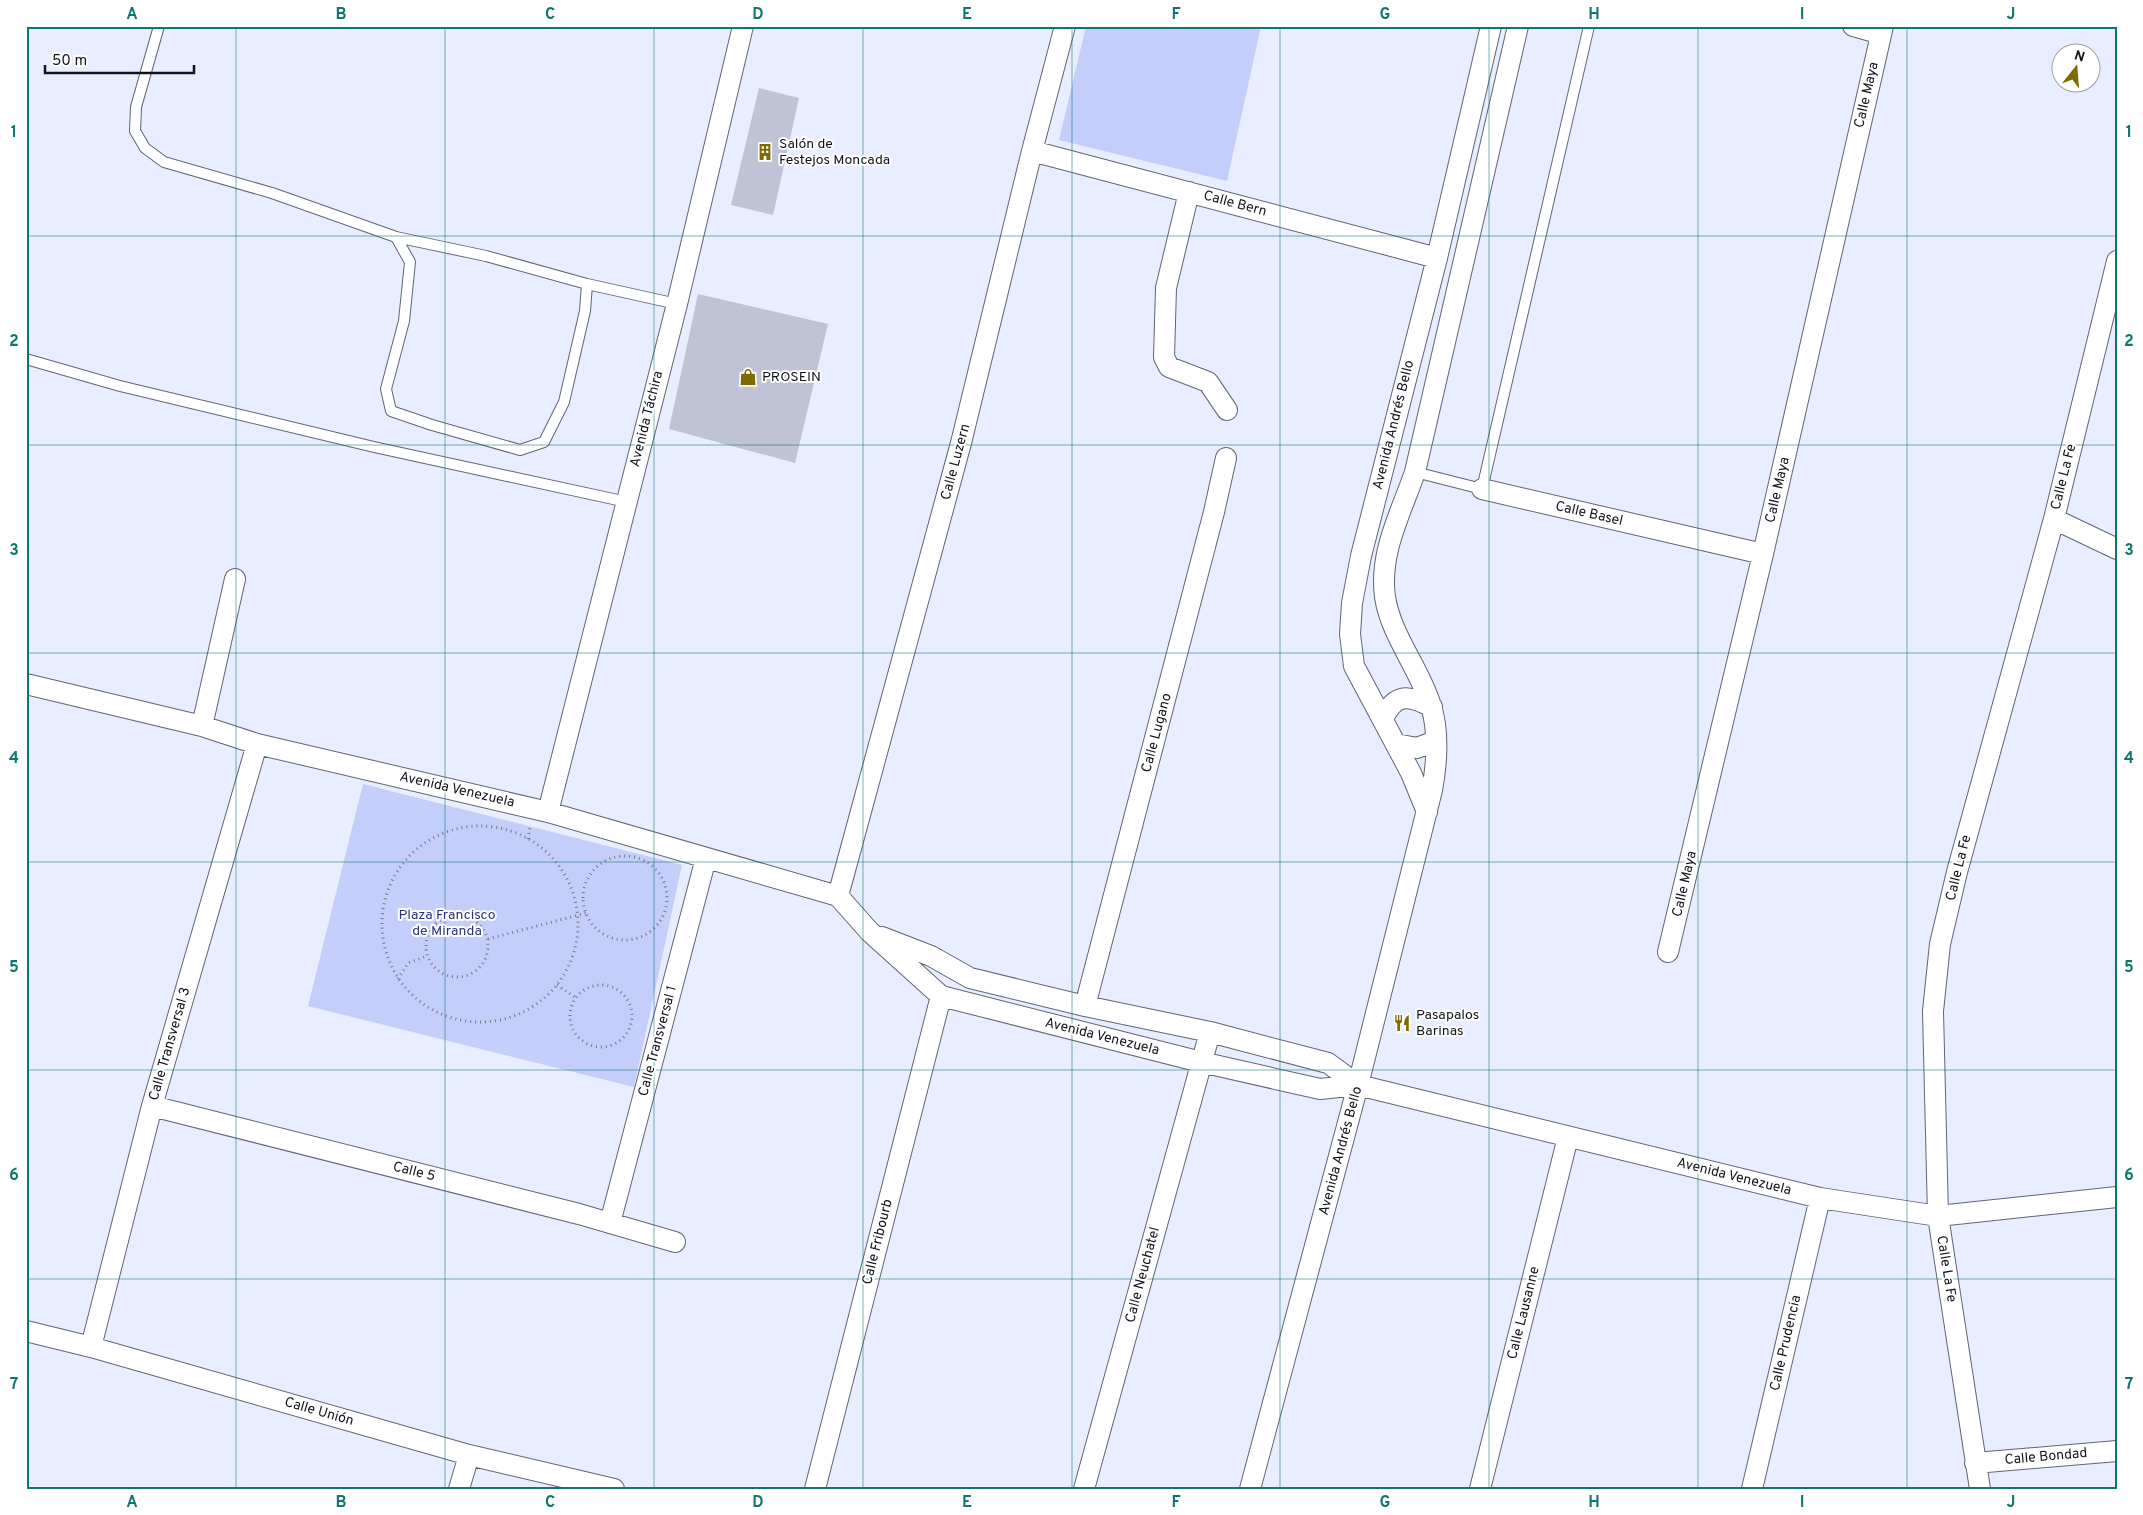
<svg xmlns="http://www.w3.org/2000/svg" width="2143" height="1515" viewBox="0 0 2143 1515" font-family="Overpass,sans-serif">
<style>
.green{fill:#c3cefa}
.building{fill:#bfc3d5}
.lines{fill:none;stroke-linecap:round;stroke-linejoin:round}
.service-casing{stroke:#616574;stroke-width:12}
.minor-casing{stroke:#616574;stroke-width:22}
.path{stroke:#777a85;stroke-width:3;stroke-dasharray:1 4;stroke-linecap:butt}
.service{stroke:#fff;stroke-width:10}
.minor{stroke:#fff;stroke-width:20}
.grid{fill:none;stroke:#0f766e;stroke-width:1;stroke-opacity:0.55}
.labels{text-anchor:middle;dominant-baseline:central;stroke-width:4;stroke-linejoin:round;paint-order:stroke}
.street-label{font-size:14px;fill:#13141a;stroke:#fff}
.poi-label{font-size:14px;fill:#13141a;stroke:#fff;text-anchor:start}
.park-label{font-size:14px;fill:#2b3182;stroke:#fff}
.neatline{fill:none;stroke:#0f766e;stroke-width:2}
.grid-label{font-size:16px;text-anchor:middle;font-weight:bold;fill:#0f766e}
</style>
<rect width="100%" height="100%" fill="#e8edff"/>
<!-- green -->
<path class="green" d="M1086,26h175l-34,155 -168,-41z
M363,784l319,81 -48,222 -326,-81z"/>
<!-- building -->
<path class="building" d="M759,88l40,10 -26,117 -42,-10z
M698,294l130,30 -33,139 -126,-34z"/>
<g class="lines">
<!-- service casing -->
<g class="service-casing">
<path id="service" d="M159,26l-23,81 -1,24 10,17 19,14 108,31 124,44 90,19 101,28 90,20
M396,237l14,25 -6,59 -18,68 5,22 41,14 88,25 24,-8 20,-40 21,-91 2,-27
M26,359l94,27 254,61 253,55
M1415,472l67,17 107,-463"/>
</g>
<!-- minor casing -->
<g class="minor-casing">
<path id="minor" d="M1853,26l28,8
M1032,151l405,107
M1189,192l-23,96 -2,69 5,10 39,15 19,28
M1482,489l281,65
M2054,519l63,30
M26,684l176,42 55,18 291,68 290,84 32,36 71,64 260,66 119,27 38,-4 462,113 118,18 179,-19
M1383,719c12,-27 27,-24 49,-12
M202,726l33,-147
M1396,744l21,4 18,-7
M548,812l129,-508 66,-278
M1427,812l-16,-39 -57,-107 -4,-32 2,-31 9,-47 76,-298 54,-232
M838,896l123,-453 71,-292 33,-125
M882,937l49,19 39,22 115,28 125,26 118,31 30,22
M1668,952l95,-398 120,-528
M1085,1006l129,-494 12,-54
M152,1106l427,108 96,28
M610,1223l96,-365
M26,1331l65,16 378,108 145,34
M91,1347l61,-241 105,-362
M1975,1463l142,-12
M459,1489l10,-34
M815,1489l126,-493
M1084,1489l126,-457
M1250,1489l108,-404 74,-295c5,-26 7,-59 -1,-84 -11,-37 -40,-70 -46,-109 -6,-45 16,-84 30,-125l103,-446
M1480,1489l88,-352
M1752,1489l68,-291
M1980,1489l-42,-273 -5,-205 7,-67 17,-72 97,-353 63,-258"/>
</g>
<!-- path -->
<path class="path" d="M382 924a98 98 0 1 1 196 0a98 98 0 1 1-196 0Z
M528,839l2,-12
M583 898a42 42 0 1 1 84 0a42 42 0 1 1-84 0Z
M426 946a31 31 0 1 1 62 0a31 31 0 1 1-62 0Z
M488,939l98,-26
M398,979l10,-16 19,-7
M557,985l19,13
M570 1016a31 31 0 1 1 62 0a31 31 0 1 1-62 0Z"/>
<!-- service -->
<use href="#service" class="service"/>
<!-- minor -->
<use href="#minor" class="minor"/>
</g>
<!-- grid -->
<path class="grid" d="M236,26v1463M445,26v1463M654,26v1463M863,26v1463M1072,26v1463M1280,26v1463M1489,26v1463M1698,26v1463M1907,26v1463M26,236h2091M26,445h2091M26,653h2091M26,862h2091M26,1070h2091M26,1279h2091"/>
<!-- icons -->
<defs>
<g id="building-bare" transform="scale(1.35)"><path d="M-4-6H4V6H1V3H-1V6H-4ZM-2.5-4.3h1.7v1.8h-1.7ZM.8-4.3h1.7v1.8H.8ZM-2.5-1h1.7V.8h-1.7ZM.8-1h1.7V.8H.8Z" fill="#7f6900" stroke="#fff" stroke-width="2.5" paint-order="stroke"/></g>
<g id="shop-bare" transform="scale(1.35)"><path d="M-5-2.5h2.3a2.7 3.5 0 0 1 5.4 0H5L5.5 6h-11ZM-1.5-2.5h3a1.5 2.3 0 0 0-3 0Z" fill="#7f6900" stroke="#fff" stroke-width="2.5" paint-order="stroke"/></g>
<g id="restaurant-bare" transform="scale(1.35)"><path d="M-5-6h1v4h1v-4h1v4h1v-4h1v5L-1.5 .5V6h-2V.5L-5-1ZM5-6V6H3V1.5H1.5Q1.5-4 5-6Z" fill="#7f6900" stroke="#fff" stroke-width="2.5" paint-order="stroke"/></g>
</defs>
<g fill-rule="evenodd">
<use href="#building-bare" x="765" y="152"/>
<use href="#shop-bare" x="748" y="377"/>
<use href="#restaurant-bare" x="1402" y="1023"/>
</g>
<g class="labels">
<!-- street labels -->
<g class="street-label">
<text transform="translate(1867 95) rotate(-77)">Calle Maya</text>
<text transform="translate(1235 204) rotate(15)">Calle Bern</text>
<text transform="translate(647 419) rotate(-76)">Avenida Táchira</text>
<text transform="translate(1394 425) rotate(-76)">Avenida Andrés Bello</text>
<text transform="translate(956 462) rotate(-75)">Calle Luzern</text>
<text transform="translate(2064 477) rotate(-76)">Calle La Fe</text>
<text transform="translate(1778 490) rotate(-77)">Calle Maya</text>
<text transform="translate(1589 514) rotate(13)">Calle Basel</text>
<text transform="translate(1157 733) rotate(-75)">Calle Lugano</text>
<text transform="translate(457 790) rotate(13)">Avenida Venezuela</text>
<text transform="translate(1959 868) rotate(-76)">Calle La Fe</text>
<text transform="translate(1685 884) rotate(-77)">Calle Maya</text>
<text transform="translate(1102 1037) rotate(14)">Avenida Venezuela</text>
<text transform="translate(658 1041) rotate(-75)">Calle Transversal 1</text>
<text transform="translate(170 1044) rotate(-74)">Calle Transversal 3</text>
<text transform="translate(1341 1151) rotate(-75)">Avenida Andrés Bello</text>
<text transform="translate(414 1172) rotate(14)">Calle 5</text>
<text transform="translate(1734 1177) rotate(14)">Avenida Venezuela</text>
<text transform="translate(878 1242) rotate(-76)">Calle Fribourb</text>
<text transform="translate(1946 1269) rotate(81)">Calle La Fe</text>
<text transform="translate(1143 1275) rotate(-75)">Calle Neuchatel</text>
<text transform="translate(1524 1313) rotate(-76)">Calle Lausanne</text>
<text transform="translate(1786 1343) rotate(-77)">Calle Prudencia</text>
<text transform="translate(319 1412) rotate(16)">Calle Unión</text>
<text transform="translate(2046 1457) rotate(-5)">Calle Bondad</text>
</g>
<!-- poi labels -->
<g class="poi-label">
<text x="779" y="144">Salón de<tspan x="779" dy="16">Festejos Moncada</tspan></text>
<text x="762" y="377">PROSEIN</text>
<text x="1416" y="1015">Pasapalos<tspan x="1416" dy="16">Barinas</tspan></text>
</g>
<!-- park labels -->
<g class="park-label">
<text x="447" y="915">Plaza Francisco<tspan x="447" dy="16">de Miranda</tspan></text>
</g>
</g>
<!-- border -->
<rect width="2143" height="1515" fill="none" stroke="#ffffff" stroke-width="55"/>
<!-- north arrow -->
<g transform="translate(2076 68) rotate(17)"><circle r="24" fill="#ffffff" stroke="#a1a1a3"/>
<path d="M0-4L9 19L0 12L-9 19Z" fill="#7f6900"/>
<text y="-8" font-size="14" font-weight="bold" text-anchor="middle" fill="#13141a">N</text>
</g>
<!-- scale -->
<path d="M45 65v8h149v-8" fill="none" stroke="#13141a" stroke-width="2.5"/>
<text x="52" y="65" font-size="15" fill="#13141a" stroke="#ffffff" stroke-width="4" paint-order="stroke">50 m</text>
<rect x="28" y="28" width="2088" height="1460" class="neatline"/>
<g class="grid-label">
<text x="132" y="19">A</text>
<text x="341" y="19">B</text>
<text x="550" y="19">C</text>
<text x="758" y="19">D</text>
<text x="967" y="19">E</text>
<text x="1176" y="19">F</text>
<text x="1385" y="19">G</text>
<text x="1594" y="19">H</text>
<text x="1802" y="19">I</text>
<text x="2011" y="19">J</text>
<text x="14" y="137">1</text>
<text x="2129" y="137">1</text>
<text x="14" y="346">2</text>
<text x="2129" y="346">2</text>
<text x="14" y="555">3</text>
<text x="2129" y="555">3</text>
<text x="14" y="763">4</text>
<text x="2129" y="763">4</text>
<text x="14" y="972">5</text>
<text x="2129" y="972">5</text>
<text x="14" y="1180">6</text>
<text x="2129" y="1180">6</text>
<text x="14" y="1389">7</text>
<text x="2129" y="1389">7</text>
<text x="132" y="1507">A</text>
<text x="341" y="1507">B</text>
<text x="550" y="1507">C</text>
<text x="758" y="1507">D</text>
<text x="967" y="1507">E</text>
<text x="1176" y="1507">F</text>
<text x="1385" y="1507">G</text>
<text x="1594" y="1507">H</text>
<text x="1802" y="1507">I</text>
<text x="2011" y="1507">J</text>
</g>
</svg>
